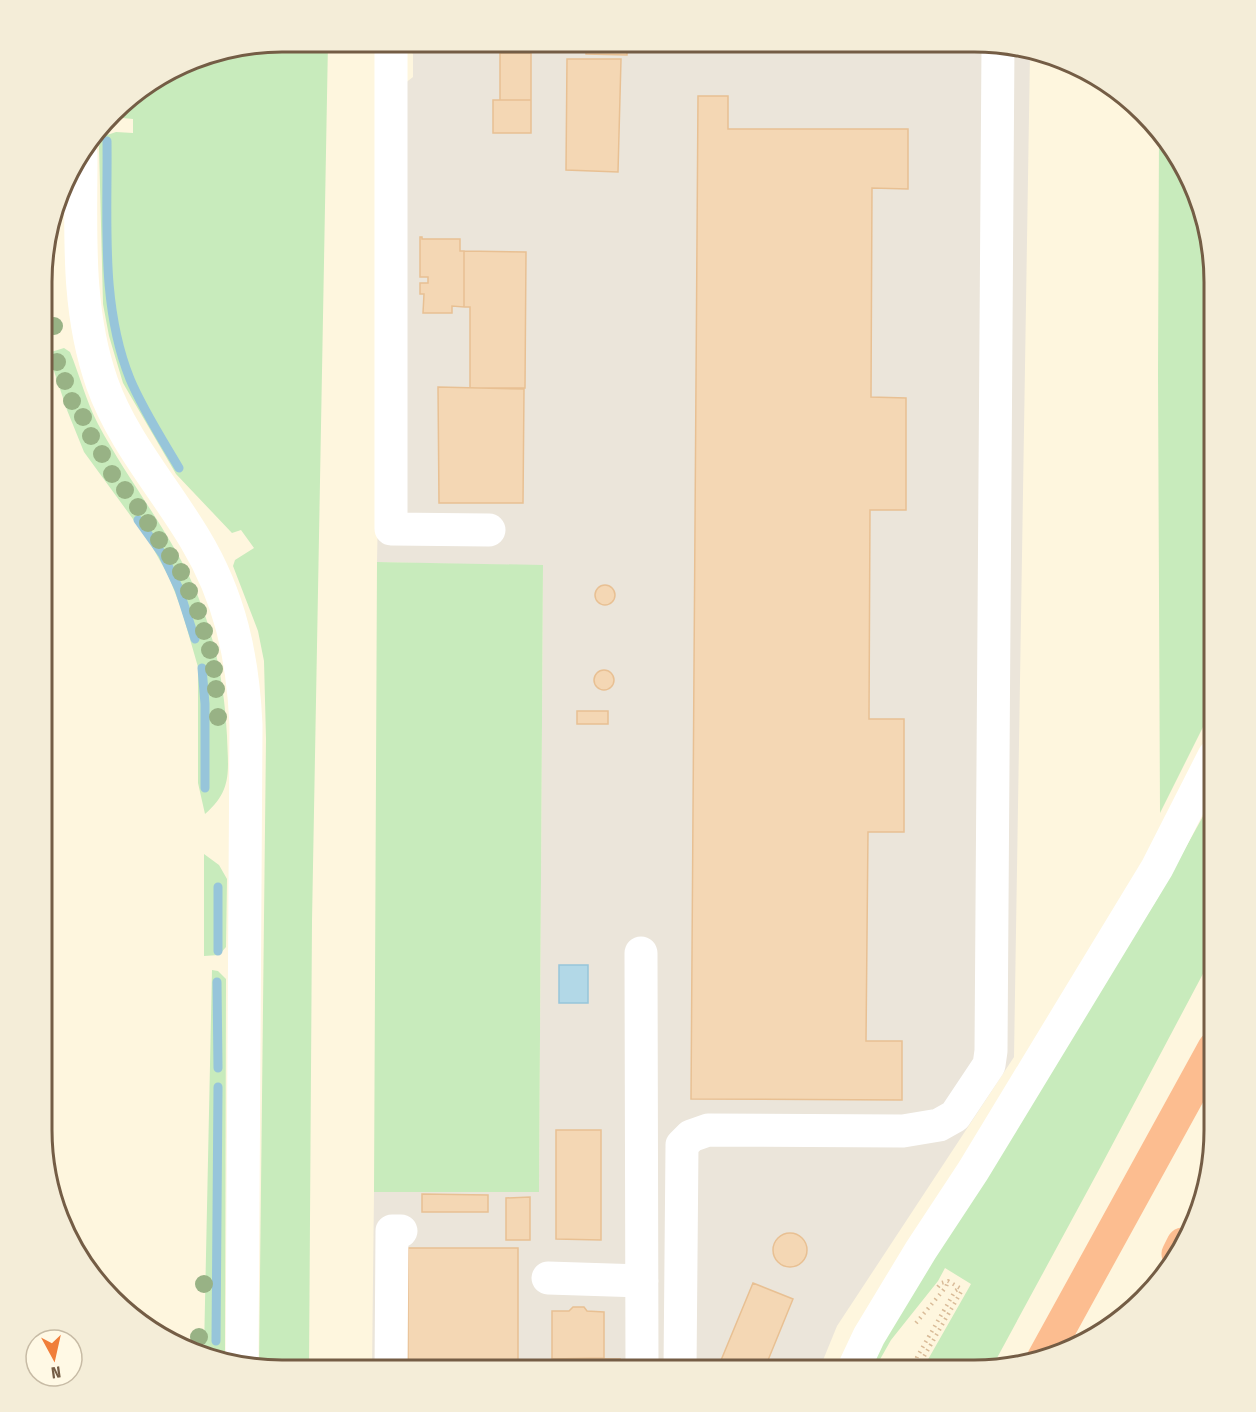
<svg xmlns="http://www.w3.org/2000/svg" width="1256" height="1412" viewBox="0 0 1256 1412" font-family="'Fira Sans Condensed',sans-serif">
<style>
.industrial{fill:#ebe5da}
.green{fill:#c8ebbc}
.water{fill:#b2d8e7;stroke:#97c5da;stroke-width:1.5}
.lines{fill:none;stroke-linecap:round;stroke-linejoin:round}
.stream{stroke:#97c5da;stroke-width:9}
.building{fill:#f4d7b4;stroke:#e8c093;stroke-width:1.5}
.path{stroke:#d9bb98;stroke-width:4;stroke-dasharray:1.5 4.5;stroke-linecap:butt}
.minor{stroke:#fff;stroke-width:33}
.highway{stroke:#fcbd90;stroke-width:33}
.tree{fill:#98b285}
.rim{fill:none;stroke:#745d45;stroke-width:3}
</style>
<rect width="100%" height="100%" fill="#fef6de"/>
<!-- industrial -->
<path class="industrial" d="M404,42l600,2 26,9 -16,1004 -177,269 -18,44h-447l2,-178h165l4,-626 -166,-4 3,-151 24,-327 9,-7v-23z"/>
<!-- green -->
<path class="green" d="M283,42h45l-16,879 -3,449h-42l-8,-3 7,-628 -2,-78 -6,-30 -25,-65 2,-6 19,-12 -13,-18 -9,3 -56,-59 -53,-91 -14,-47 -6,-32 -4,-158 5,-10 12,-4 17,1v-14l-21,-2 12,-15 81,-47z
M1159,135l15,14 27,57 13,61v438l-54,108 -2,-440z
M64,348l6,4c10,24 16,49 28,72 24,45 54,85 79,129 32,56 47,118 50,183 1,34 6,54 -22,78l-7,-31v-116l-17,-59 -12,-31 -20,-36 -65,-89 -17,-42 -19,-57z
M377,562l166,3 -4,627h-165z
M1214,786v167l-113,213 -110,203 -53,1 -12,-7 45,-79 -26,-16 -7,13 -47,59 -17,30h-7l16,-32 274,-439 54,-97z
M204,854l15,11 8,14 -1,68 -7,8 -15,1z
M212,970l6,1 8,8 -1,378 -21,-7z"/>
<!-- water -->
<path class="water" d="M559,965h29v38h-29z"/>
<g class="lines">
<!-- stream -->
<path class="stream" d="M107,141c1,79 -7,164 23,238 13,31 32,60 49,89
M138,520l25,35 16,34 16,50
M202,668l3,36v84
M218,887v64
M217,982l1,86
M216,1341l2,-254"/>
</g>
<!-- building -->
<path class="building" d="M586,43h41v12l-41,-1z
M500,53h31v47h-31z
M567,59h54l-3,113 -52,-2z
M698,96h30v33h180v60l-36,-1 -1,209 35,1v112h-36l-1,209h35v113h-36l-2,209h36v59l-211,-1z
M493,100h38v33h-38z
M420,237h2v2h38v12h4v56l-12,-1v7h-29l1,-19h-4v-11h8v-6h-8z
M464,251l62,1 -1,136h-55v-81h-6z
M438,387l86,2 -1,114h-84z
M595 595a10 10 0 1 1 20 0a10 10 0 1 1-20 0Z
M594 680a10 10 0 1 1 20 0a10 10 0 1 1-20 0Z
M577,711h31v13h-31z
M556,1130h45v110l-45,-1z
M422,1194l66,1v17h-66z
M530,1197v43h-24v-42z
M773 1250a17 17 0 1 1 34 0a17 17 0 1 1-34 0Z
M408,1248h110v122h-110z
M753,1283l40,16 -29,71h-47z
M573,1307h11l3,4 17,1v46l-52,1v-48h17z
M552,1359h68v11h-68z"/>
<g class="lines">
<!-- path -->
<path class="path" d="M938,1287l3,-4 7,-2 12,7
M916,1323l30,-36 2,-6
M916,1364l1,-7 38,-66 5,-3
M913,1370l9,-10 39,-68 -1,-4"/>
<!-- minor -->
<path class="minor" d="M391,42v487l98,1
M81,154c0,77 -5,155 21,229 20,57 62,104 93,156 35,58 48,118 51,186l-4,637
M641,953l1,417
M548,1278l94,3
M391,1370l1,-139h9
M680,1370l2,-225 9,-9 17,-6 195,1 36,-6 16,-9 34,-51 2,-14 7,-1007
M853,1370l16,-34 52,-86 52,-79 184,-303 57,-112"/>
<!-- highway -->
<path class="highway" d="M1178,1254l5,-10
M1043,1359l171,-311"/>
</g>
<!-- trees -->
<g class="tree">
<circle cx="54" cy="326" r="9"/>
<circle cx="57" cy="362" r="9"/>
<circle cx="65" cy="381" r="9"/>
<circle cx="72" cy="401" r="9"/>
<circle cx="83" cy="417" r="9"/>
<circle cx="91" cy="436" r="9"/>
<circle cx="102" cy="454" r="9"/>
<circle cx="112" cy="474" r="9"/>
<circle cx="125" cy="490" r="9"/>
<circle cx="138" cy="507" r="9"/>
<circle cx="148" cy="523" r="9"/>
<circle cx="159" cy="540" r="9"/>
<circle cx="170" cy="556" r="9"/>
<circle cx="181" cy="572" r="9"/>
<circle cx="189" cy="591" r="9"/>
<circle cx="198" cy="611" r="9"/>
<circle cx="204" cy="631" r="9"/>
<circle cx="210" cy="650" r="9"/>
<circle cx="214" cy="669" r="9"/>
<circle cx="216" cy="689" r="9"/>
<circle cx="218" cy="717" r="9"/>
<circle cx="204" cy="1284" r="9"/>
<circle cx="199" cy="1337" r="9"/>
</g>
<!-- crop -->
<path d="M0 0H1256V1412H0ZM282 52H974A230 230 0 0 1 1204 282V1130A230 230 0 0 1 974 1360H282A230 230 0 0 1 52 1130V282A230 230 0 0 1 282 52Z" fill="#f4edd8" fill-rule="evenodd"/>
<path class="rim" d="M282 52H974A230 230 0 0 1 1204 282V1130A230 230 0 0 1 974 1360H282A230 230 0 0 1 52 1130V282A230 230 0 0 1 282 52Z"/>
<!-- north arrow -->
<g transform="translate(54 1358) rotate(172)"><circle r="28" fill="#fff9e5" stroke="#c7bba5" stroke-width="1.5"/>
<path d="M0-4.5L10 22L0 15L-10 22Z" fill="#f07e3a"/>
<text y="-9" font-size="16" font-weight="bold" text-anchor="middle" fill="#745d45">N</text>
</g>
</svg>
